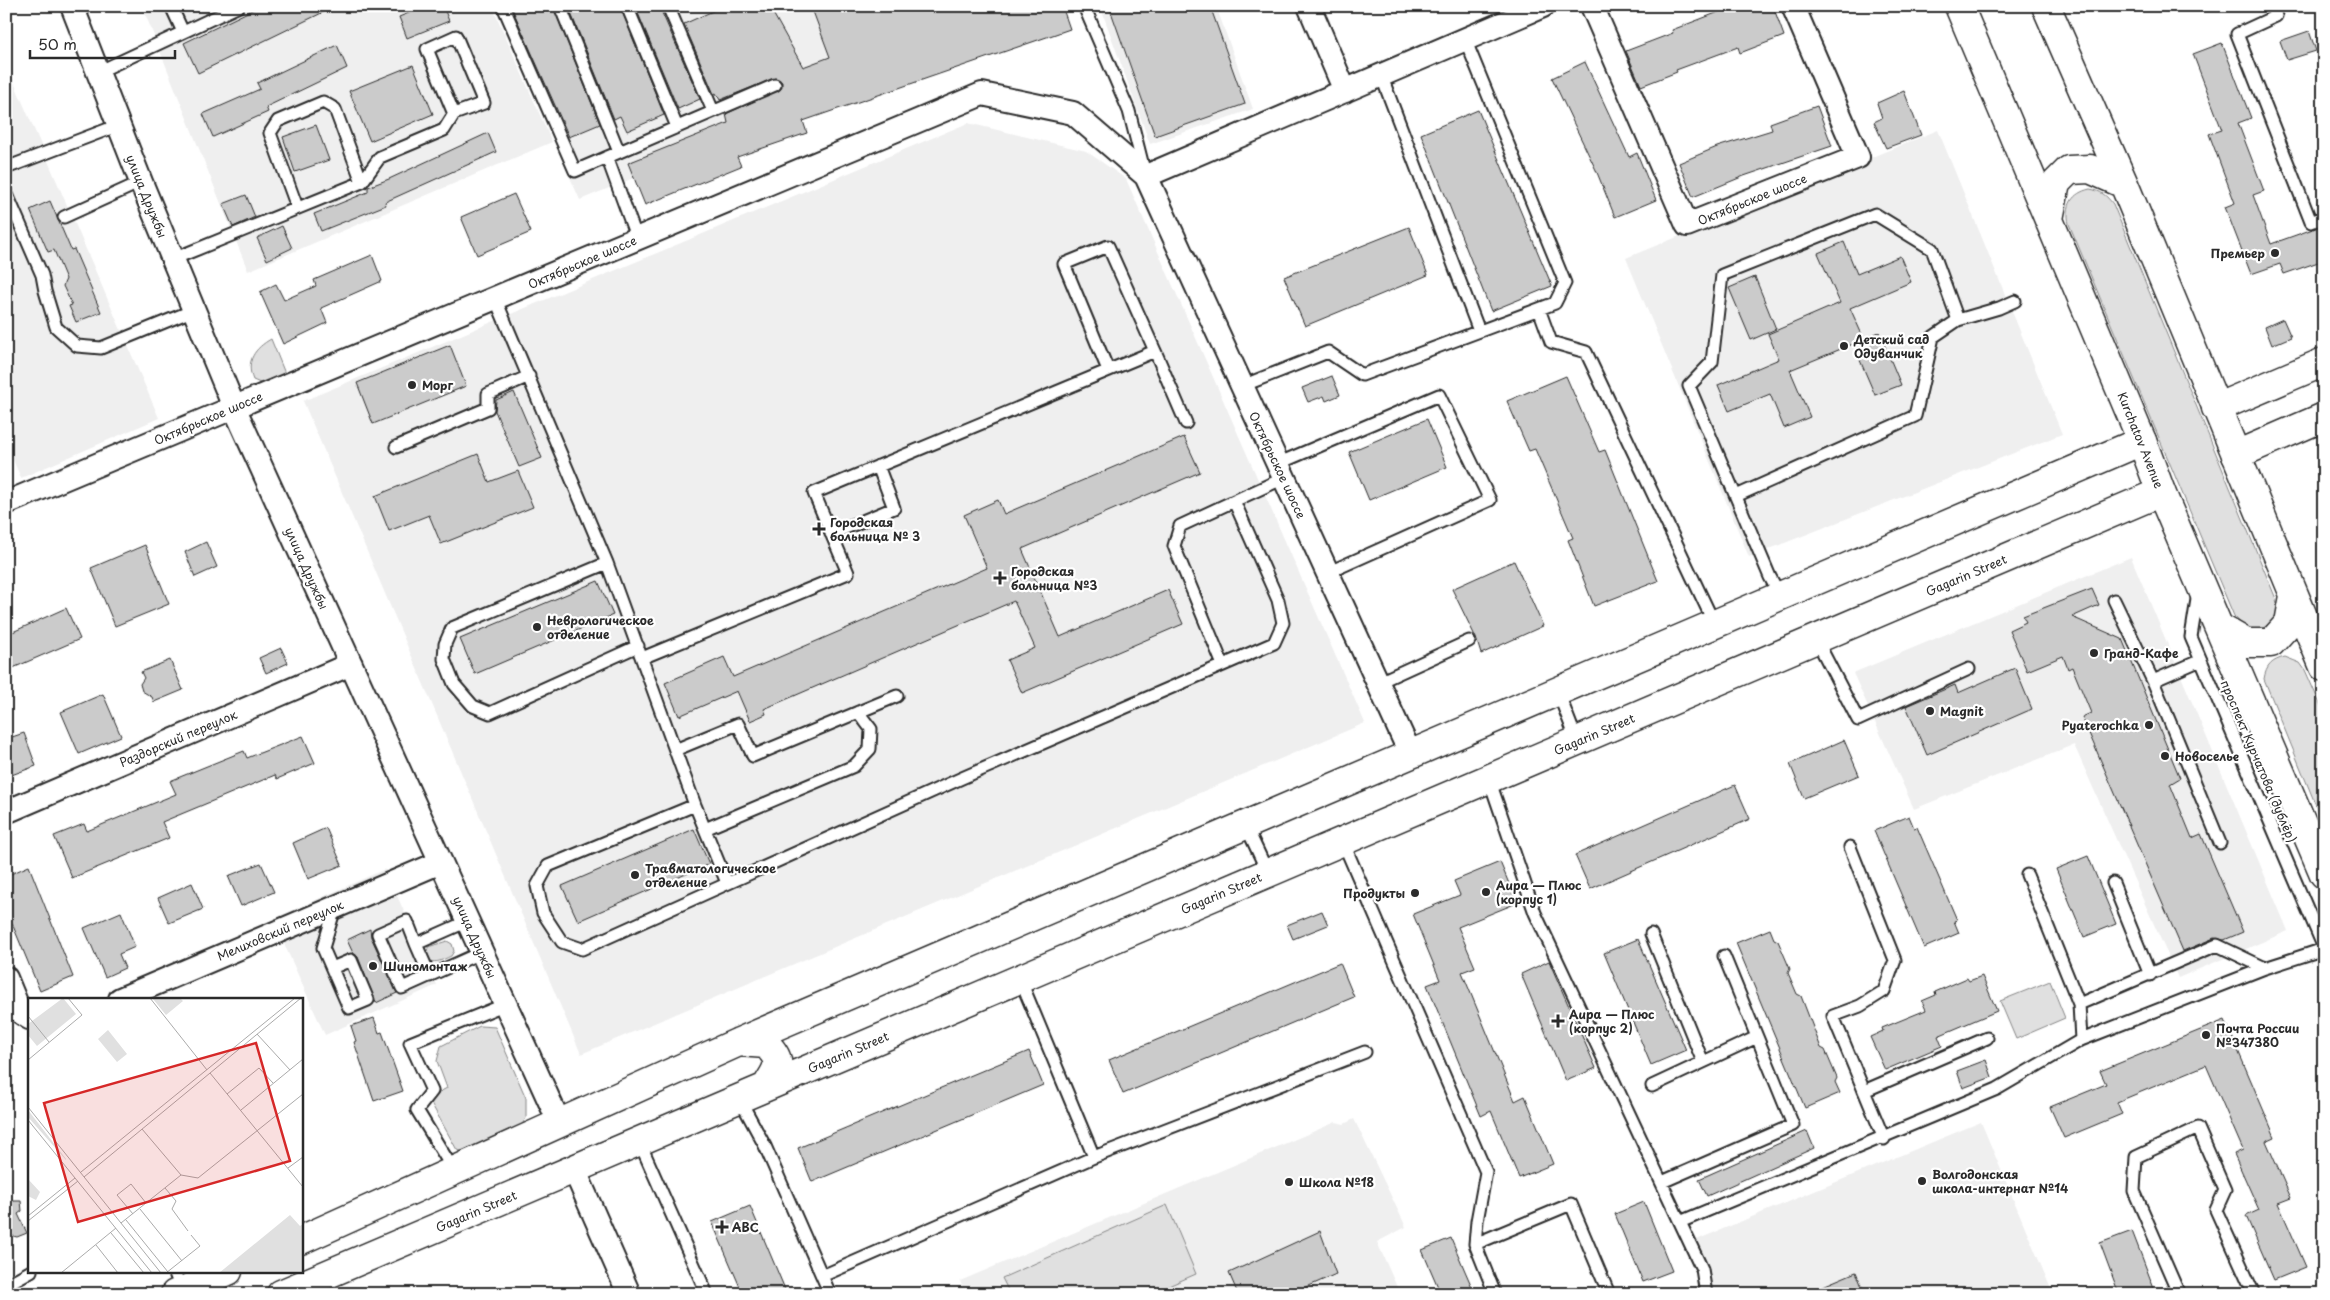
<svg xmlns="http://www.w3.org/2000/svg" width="2330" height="1300" viewBox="0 0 2330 1300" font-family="'Playpen Sans',sans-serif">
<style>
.built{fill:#efefef}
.green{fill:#e0e0e0;stroke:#868686}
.building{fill:#cbcbcb;stroke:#2b2b2b}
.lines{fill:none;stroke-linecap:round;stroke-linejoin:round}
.service-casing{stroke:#2b2b2b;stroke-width:15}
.minor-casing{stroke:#2b2b2b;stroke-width:26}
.tertiary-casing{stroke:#2b2b2b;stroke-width:31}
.secondary-casing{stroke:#2b2b2b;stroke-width:31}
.service{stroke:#fff;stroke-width:11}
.minor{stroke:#fff;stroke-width:22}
.tertiary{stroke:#fff;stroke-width:28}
.secondary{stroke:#fff;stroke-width:28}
.poi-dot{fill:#2b2b2b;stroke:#fff;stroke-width:2}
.labels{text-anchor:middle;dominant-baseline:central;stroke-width:4.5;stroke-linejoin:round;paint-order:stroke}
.street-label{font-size:12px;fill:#2b2b2b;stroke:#fff}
.poi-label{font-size:12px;font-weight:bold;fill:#2b2b2b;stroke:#fff;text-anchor:start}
.inset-road{fill:none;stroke:#aaa;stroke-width:1}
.view{fill:#d62828;fill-opacity:0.15;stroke:#d62828;stroke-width:2.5}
.inset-edge{fill:none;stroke:#2b2b2b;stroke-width:2.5}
</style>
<rect width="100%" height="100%" fill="#fff"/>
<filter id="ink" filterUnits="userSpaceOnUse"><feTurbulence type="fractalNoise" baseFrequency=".02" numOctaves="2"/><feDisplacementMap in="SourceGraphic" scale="10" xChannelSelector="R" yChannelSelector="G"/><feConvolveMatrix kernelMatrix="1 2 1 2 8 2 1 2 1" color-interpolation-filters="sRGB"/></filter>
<g filter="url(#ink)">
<!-- built -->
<path class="built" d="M142,6h350l60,136 -304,129z
M494,6h590l-292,107 -212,87z
M1100,6h116l37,103 -103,35z
M6,64l153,354 -138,60 -15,-34z
M968,123l118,28 40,28 239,544 -784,331 -278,-653z
M1938,130l124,304 -313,123 -123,-299z
M2131,557l157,374 -110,47 -104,-233 -160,64 -61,-136z
M385,869l52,116 -112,50 -52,-116z
M1354,1119l52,108 -29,15 23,52h-435l-5,-13 376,-159 8,2z
M1981,1122l72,172h-337l-22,-53z"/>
<!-- green -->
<path class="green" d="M2090,189c11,2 16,6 23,15l163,395c5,21 -9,33 -30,30l-12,-13 -165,-392c-4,-19 3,-31 21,-35z
M271,339l17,42 -23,4 -12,-5c-8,-19 2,-32 18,-41z
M2285,657l15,6 5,7 19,43v112l-60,-146c2,-13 8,-19 21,-22z
M447,941l5,3 2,7 -3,5c-9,4 -18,10 -25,1l2,-10z
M2050,981l15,37 -49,21 -16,-38z
M480,1026l15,1 31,71v20l-9,15 -44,21 -16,-4 -26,-47 3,-8 13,-7 -10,-27 4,-15z
M1167,1205l29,69 -46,20h-140l-8,-16z"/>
<!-- building -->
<path class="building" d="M260,6h76l-138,67 -14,-30z
M426,6h17l6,15 -42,17 -8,-21z
M511,6h42l47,118 -31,13z
M568,6h52l44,109 -37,16 -7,-15 -6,3z
M635,6h24l41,93 -22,10z
M724,6h45l34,61 27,-10 -19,-51h251l8,23 -267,92 4,12 -70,24 4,9 -96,39 -17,-42 100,-40 -2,-9 55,-25 1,-7 -7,-4 -55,22 -4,-7 -2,1 -30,-70z
M1109,6h101l35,98 -90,32z
M1723,6h50l11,30 -44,17 -2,-6 -62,23 1,2 -36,14 -15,-35 47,-18 -1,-3 52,-20z
M2309,31l7,20 -29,9 -7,-19z
M2222,43l29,75 -13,5 26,68 -11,4 18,49 53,-19v35l-40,14 -4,-10 -29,10 -26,-67 10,-4 -26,-69 13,-4 -29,-76z
M337,45l10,23 -81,39 2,5 -55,25 -10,-23 57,-25 -3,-6z
M1585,62l44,95 8,-4 19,47 -41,17 -19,-47 -44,-92z
M413,65l20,49 -63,27 -21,-50z
M1904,91l17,44 -35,13 -12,-26 8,-4 -5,-15z
M1817,106l15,40 -88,30 -51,21 -14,-34 38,-16 55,-17 -2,-7z
M1478,110l74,176 -61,25 -70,-177z
M316,125l13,35 -34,12 -12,-35z
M488,133l8,19 -111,50 1,3 -65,26 -7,-17 54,-22v-5l21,-8z
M514,194l17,38 -54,23 -16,-38z
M246,195l9,22 -22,10 -10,-23z
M50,201l21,49 3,-1 27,63 -25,10 -7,-16 3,-1 -9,-19 3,-7 -12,-29 -6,2 -18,-42z
M282,226l10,22 -25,12 -10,-22z
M1409,227l19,48 -123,51 -21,-49z
M1844,242l13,32 43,-18 11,26 -61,26 14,31 15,-7 22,53 -26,10 -22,-51 -63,26 20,47 -26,11 -14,-34 -41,17 -11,-26 61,-26 -11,-25 72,-31 -22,-50z
M372,255l10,26 -61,27 6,15 -44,21 -23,-52 16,-8 8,16 32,-14 -2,-6z
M1755,277l21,52 -25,11 -22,-52z
M2283,319l8,18 -19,8 -7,-18z
M450,345l16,41 -93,38 -16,-41z
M1332,376l8,19 -14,6 -2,-5 -16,6 -6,-14z
M1566,376l33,76 6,-2 53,131 -64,25 -26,-66 5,-2 -38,-89 -6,2 -22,-50z
M514,392l28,66 -23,9 -24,-56 1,-11z
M1427,419l20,48 -78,33 -20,-48z
M1184,437l16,35 -178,77 38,88 108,-47 15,34 -161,69 -15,-33 28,-12 -21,-47 -250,108 2,5 -16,7 -13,-30 -58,25 -14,-33 59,-26 9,20 254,-109 -23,-53 34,-15 6,14z
M478,454l11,28 29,-11 15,36 -92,37 -12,-29 -40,16 -14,-35z
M206,542l11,25 -22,10 -10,-25z
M145,545l24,59 -54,22 -24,-58z
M1514,561l29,65 -62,28 -5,-16 -24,-49z
M598,581l15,34 -138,59 -15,-35z
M2092,589l7,16 -27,12 50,22 58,139 -10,6 22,54 9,-4 42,98 -19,8 -10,-2 -31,13 -101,-234 9,-4 -19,-46 -4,2 -5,-13 -36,15 -18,-41 17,-8 -3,-6z
M66,608l14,31 -74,32v-36z
M281,648l7,15 -22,10 -7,-15z
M170,660l13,30 -29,12 -2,-5 -10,-6 -2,-7 4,-6 -3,-6z
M2015,668l17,41 -105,46 -21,-49 49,-21 3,8z
M103,694l18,42 -42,18 -18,-42z
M24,733l12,33 -30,11v-38z
M303,736l12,27 -38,16 -2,-4 -113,47 7,16 -97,40 -18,-42 30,-12 3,7 89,-37 -6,-13 32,-13 42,-17 3,7z
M1844,740l15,35 -55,23 -14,-34z
M1735,785l15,34 -160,70 -15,-34z
M1909,816l5,12 3,-1 40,93 -3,1 5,12 -35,15 -50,-117z
M326,828l16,37 -34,14 -15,-36z
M694,829l15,35 -131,57 -16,-35z
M2088,856l28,68 -32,13 -28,-68z
M1500,862l17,41 -59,24 17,40 -13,5 53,129 10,-5 28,68 -34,14 -28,-67 -10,5 -54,-131 13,-5 -27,-66 47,-19 -6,-14z
M261,863l13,29 -33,14 -13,-30z
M29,866l44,111 -33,14 -34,-82v-33z
M192,883l11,26 -34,14 -11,-25z
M1322,911l6,14 -35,14 -6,-14z
M121,912l14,35 -16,7 6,14 -20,9 -21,-49z
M370,929l1,8 26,56 -21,10 -18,-46 -5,-4 -6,-13z
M1770,929l4,10 4,2 12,28 -2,4 9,21 4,2 20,52 4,2 12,28 -2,4 5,11 -35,15 -69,-165z
M1638,939l48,111 -35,15 -47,-112z
M1549,961l47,107 -30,13 -45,-107z
M1340,963l14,34 -231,97 -14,-34z
M1982,976l15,35 -59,25 4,10 -57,24 -15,-33 13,-6 -1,-3 44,-18 -4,-9 14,-6 -1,-3 32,-14 2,3z
M374,1018l5,15 3,-1 21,59 -29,10 -20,-59 2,-1 -5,-15z
M2225,1020l50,117 -9,4 25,57 -13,5 28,64 -32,13 -28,-64 13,-6 -25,-56 9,-4 -37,-85 -89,37 5,12 -58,24 -14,-31 56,-23 -6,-13z
M1029,1051l14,34 -231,97 -14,-34z
M1986,1060l6,17 -29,11 -6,-17z
M1807,1131l7,17 -107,48 -8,-17z
M6,1190l5,11h10l1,10 -4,3 9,19 -10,4 -11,-3z
M1644,1202l28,69 -29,11 -28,-68z
M750,1206l37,88h-44l-31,-72z
M1320,1231l16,43 -45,20h-53l-9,-21z
M2132,1231l10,26 14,37h-37l-19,-51z
M1451,1238l14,33 10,23h-34l-19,-44z
M1856,1272l9,22h-61z"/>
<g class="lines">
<!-- service casing -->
<g class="service-casing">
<path id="service" d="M171,6l12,26
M503,6l72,165 200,-86
M560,6l59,146
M627,6l50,121
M668,6l45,105
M1084,6l45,105 15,59
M2271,6l5,10 -39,18 74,188 13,-5
M98,72l141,-66
M1381,75l98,256
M607,157l30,82
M6,168l113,-43
M6,192l36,83 3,16 11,36 21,19 24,2 93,-38
M297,207l-27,-74 8,-12 45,-19 12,7 27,73
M64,217l77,-35
M173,259l189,-77 18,-25 64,-27 10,-16 30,-11 -28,-67 -29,13 27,65
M495,298l112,265 88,242 32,78
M1539,309l12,33 35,10 128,271
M1155,351l31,72
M1242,386l86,-34 34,23 193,-72 10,-20 -100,-244
M396,447l92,-39v-14l41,-18
M1277,464l162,-69 51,105 -163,73
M1736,496l179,-80 18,-79 25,-17
M831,534l63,-26 -16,-42
M607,563l-155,65 -7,16 -1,15 10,25 19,22 17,7 148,-67
M2198,593l-7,44 133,311
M1780,595l-10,-18 -81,-191 23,-24 10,-87 153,-61 57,35 26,71 41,-12 16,-7
M2114,600l39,81 48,-21
M1816,639l42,81 111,-51
M642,658l206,-85 -34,-80 341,-142 -47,-105 -44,18 44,106
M1223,665l-49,-119 6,-20 54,-25
M2153,681l67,162
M1377,683l92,-42
M1558,692l19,49
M675,750l63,-26 15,32 144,-60
M1489,779l46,134 167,356 4,25
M695,805l-147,61 -11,20 6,27 19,29 20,7 380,-171 312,-135 9,-20 -5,-23 -44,-99 50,-23
M1245,824l23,49
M705,829l149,-63 16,-17 1,-20 -13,-17
M1343,842l143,330 -9,49 -2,23 20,50
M1850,847l45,113 -11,31 -24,15 -27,10 51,123
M2027,875l52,129
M2113,883l37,92
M468,921l-52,23 -9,-23 -29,13 24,54 80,-36
M1651,934l52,128
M416,944l14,32
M332,968l19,-8 17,40 -19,8 -26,-60 12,-40
M1020,979l74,178
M2081,1040l-2,-36 138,-59 48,23
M1652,1086l105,-49
M1864,1091l123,-53
M739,1098l26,48 57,130 272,-119 271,-105
M639,1141l68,153
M454,1171l-37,-61 15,-19 -22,-48 96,-39
M1662,1182l131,-57 -69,-169
M1680,1222l317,-133 84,-49 184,-72 59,-19
M1475,1244l96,-40 38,90
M174,1271l8,20
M822,1276l8,18
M6,1285l25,-14
M2179,1294l-45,-103 2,-34 62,-29 27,62 -9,20 38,84"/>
</g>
<!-- minor casing -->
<g class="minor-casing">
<path id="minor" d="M72,6l69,176 93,225 325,715
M1309,6l36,85
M1592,6l95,219 171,-68 -65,-151
M1146,176l397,-170
M6,503l976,-409 91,19 73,63 264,577
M6,812l345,-148
M6,978l14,34 9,6
M120,999l321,-137
M574,1169l55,125"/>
</g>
<!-- tertiary casing -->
<g class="tertiary-casing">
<path id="tertiary" d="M2216,408l108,-46
M2236,455l88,-38
M739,1042l27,2c18,18 12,24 0,43
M301,1240l438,-198 1403,-601
M175,1294l53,-23
M281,1294l1880,-802"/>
</g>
<!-- secondary casing -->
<g class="secondary-casing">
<path id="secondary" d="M1959,6l183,435 19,51 163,382
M2046,6l78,178 200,483
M2049,219l7,-36 13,-13 21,-1 34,15
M2220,628l26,15h25l18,-20 5,-27"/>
</g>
<!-- service -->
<use href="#service" class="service"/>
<!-- minor -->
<use href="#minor" class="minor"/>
<!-- tertiary -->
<use href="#tertiary" class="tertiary"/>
<!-- secondary -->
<use href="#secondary" class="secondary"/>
</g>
</g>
<!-- markers -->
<g class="poi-dot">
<circle cx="2275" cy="253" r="5"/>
<circle cx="1844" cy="346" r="5"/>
<circle cx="412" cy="385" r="5"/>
<path d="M816.5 521.5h5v5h5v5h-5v5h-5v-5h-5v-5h5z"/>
<path d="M997.5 570.5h5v5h5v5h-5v5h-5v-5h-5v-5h5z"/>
<circle cx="537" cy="627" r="5"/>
<circle cx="2094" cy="653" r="5"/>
<circle cx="1930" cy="711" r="5"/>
<circle cx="2149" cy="725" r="5"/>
<circle cx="2165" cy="756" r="5"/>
<circle cx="635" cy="875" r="5"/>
<circle cx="1486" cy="892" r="5"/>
<circle cx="1415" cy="893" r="5"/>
<circle cx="373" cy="966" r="5"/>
<path d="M1555.5 1013.5h5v5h5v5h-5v5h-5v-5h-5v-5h5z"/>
<circle cx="2206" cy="1035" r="5"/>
<circle cx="1922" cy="1181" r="5"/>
<circle cx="1289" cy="1182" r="5"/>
<path d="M719.5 1219.5h5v5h5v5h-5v5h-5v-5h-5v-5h5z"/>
</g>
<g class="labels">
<!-- street labels -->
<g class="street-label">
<text transform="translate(147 196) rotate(68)">улица Дружбы</text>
<text transform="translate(1752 199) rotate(-22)">Октябрьское шоссе</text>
<text transform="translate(582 262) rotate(-23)">Октябрьское шоссе</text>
<text transform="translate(208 418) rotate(-23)">Октябрьское шоссе</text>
<text transform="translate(2141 440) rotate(68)">Kurchatov Avenue</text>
<text transform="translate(1278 465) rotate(65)">Октябрьское шоссе</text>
<text transform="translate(307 568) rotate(66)">улица Дружбы</text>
<text transform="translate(1966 575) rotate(-23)">Gagarin Street</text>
<text transform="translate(1594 734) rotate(-23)">Gagarin Street</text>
<text transform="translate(178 738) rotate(-23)">Раздорский переулок</text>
<text transform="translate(2259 761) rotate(67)">проспект Курчатова (дублёр)</text>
<text transform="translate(1221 893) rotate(-23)">Gagarin Street</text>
<text transform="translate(280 930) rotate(-23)">Мелиховский переулок</text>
<text transform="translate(475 937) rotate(66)">улица Дружбы</text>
<text transform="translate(848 1052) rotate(-23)">Gagarin Street</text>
<text transform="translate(476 1211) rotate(-23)">Gagarin Street</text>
</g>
<!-- poi labels -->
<g class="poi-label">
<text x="2265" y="253" text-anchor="end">Премьер</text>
<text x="1854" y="339">Детский сад<tspan x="1854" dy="14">Одуванчик</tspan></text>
<text x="422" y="385">Морг</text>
<text x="830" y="522">Городская<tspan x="830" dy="14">больница № 3</tspan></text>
<text x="1011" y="571">Городская<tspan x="1011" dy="14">больница №3</tspan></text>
<text x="547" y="620">Неврологическое<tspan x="547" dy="14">отделение</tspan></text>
<text x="2104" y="653">Гранд-Кафе</text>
<text x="1940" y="711">Magnit</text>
<text x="2139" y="725" text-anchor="end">Pyaterochka</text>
<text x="2175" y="756">Новоселье</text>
<text x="645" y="868">Травматологическое<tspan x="645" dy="14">отделение</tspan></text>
<text x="1496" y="885">Аира — Плюс<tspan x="1496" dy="14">(корпус 1)</tspan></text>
<text x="1405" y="893" text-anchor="end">Продукты</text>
<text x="383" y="966">Шиномонтаж</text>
<text x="1569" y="1014">Аира — Плюс<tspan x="1569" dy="14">(корпус 2)</tspan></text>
<text x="2216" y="1028">Почта России<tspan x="2216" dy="14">№347380</tspan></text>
<text x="1932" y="1174">Волгодонская<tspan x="1932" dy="14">школа-интернат №14</tspan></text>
<text x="1299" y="1182">Школа №18</text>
<text x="732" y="1227">ABC</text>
</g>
</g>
<!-- overview -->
<g transform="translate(28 998)">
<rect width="275" height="275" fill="#fff"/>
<path d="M35,0l13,16 -39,32 -9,-11v-11zM152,0l3,3 -17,14 -13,-16zM80,32l19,24 -10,8 -19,-23zM0,112l38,49v1l-38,-43zM0,181l12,13 -4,8 -8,-4zM262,217l10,11 3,-2v49h-84z" fill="#e0e0e0"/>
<path class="inset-road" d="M122,0l57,72M0,18l21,26M229,36l33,36M0,62l54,-45 -14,-17M182,75l93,114M199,96l32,-26 14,15M0,109l133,166M213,112l62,-51M0,122l124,153M114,131l39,46 17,3 105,-84M260,170l15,-11M53,174l214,-174M56,179l217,-179M137,190l11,13 -4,8 16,22M112,211l42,52M105,216l-16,-19 14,-11 15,19M0,218l47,-38M98,222l42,52M0,223l50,-40M93,225l60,-48M83,235l33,40M68,247l22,28M33,275l55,-45M138,275l34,-27 -9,-11"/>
<path class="view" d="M228,45l34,118 -212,61 -34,-119z"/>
<rect width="275" height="275" class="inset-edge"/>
</g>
<!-- margin -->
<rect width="2330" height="1300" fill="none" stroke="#fff" stroke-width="25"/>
<rect x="12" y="12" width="2305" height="1275" fill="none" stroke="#2b2b2b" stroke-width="2" filter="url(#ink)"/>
<!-- scale -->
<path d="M30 50v8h145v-8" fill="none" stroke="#2b2b2b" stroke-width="2.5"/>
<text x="38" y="50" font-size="15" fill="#2b2b2b" stroke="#ffffff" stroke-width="4" paint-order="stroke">50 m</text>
</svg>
